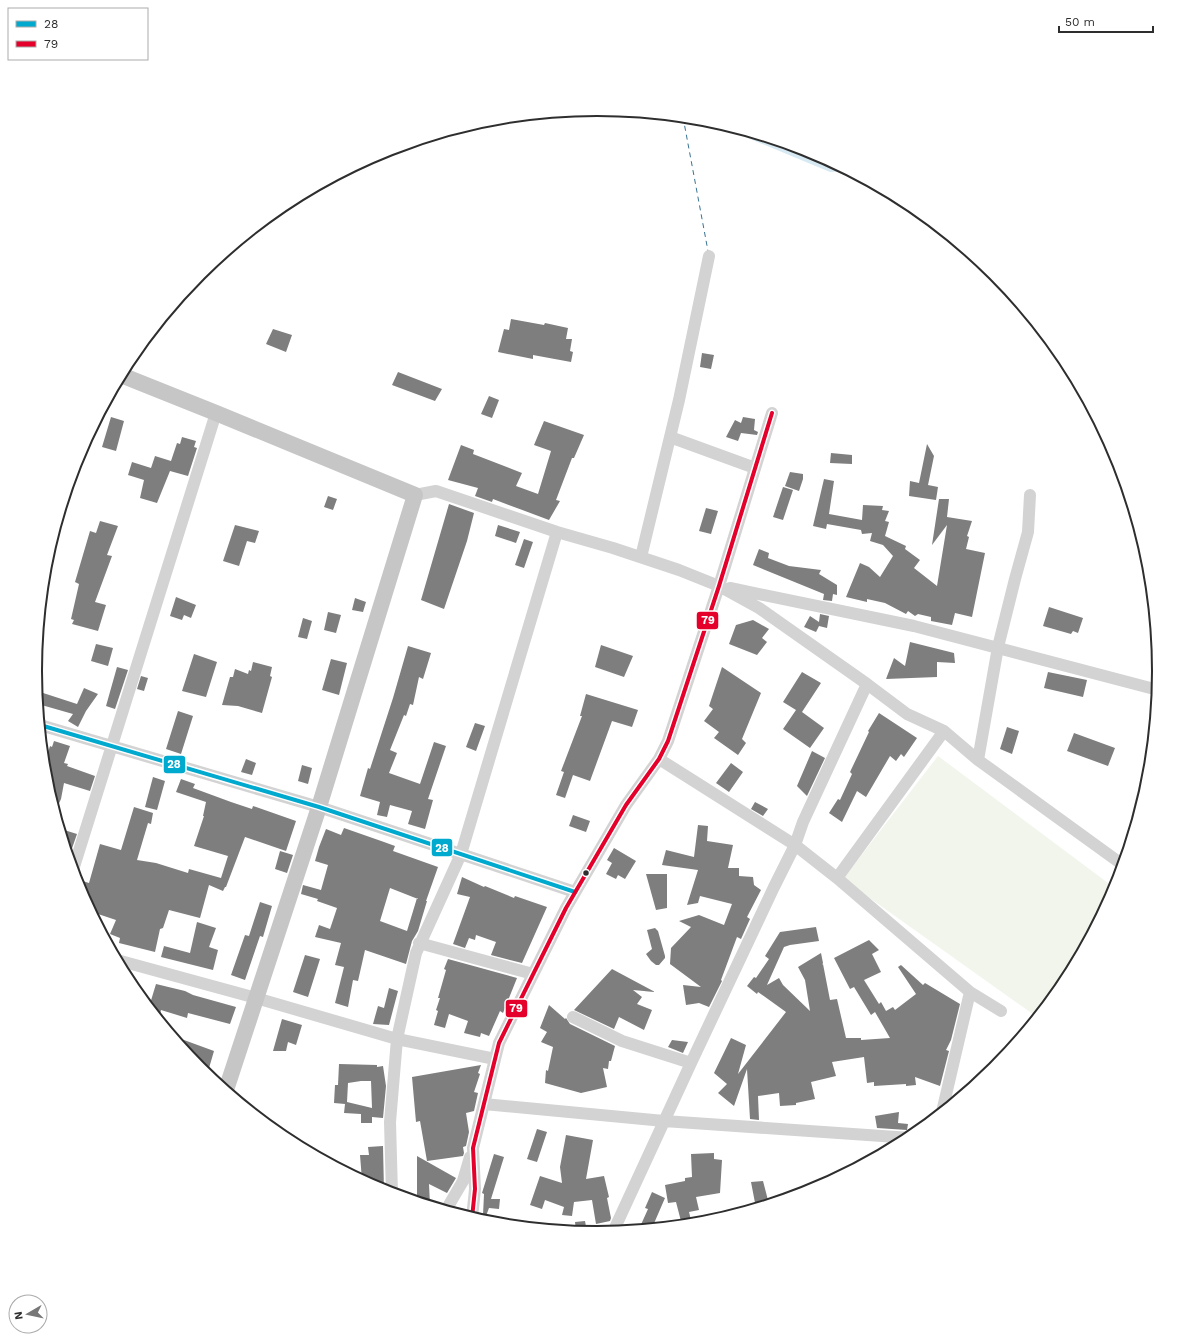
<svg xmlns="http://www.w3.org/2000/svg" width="1195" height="1342" viewBox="0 0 1195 1342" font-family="'Work Sans',sans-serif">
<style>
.green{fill:#f1f5eb}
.water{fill:#d7e9f2}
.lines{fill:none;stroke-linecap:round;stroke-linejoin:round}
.ferry{stroke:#397393;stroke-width:1;stroke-dasharray:5 4;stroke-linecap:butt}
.building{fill:#7e7e7e;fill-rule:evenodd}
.minor{stroke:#d3d3d3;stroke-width:12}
.major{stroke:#c6c6c6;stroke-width:16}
.bus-1-casing{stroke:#fff;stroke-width:7}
.bus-2-casing{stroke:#fff;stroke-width:7}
.bus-1{stroke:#00a9ce;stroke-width:4}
.bus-2{stroke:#e4002b;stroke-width:4}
.bus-dot{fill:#2e2e2e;stroke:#fff;stroke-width:1.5}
.rim{fill:none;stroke:#2e2e2e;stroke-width:2}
.line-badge{stroke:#fff;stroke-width:1.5}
.badge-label{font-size:11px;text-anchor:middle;font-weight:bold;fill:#fff}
</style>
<rect width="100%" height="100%" fill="#fff"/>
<!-- green -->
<path class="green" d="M938,756l178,133 -51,95 -28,33 -194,-138z"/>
<!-- water -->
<path class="water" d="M702,119h5l106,32 36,20 -19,1z"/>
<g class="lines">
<!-- ferry -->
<path class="ferry" d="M683,117l25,134"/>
</g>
<!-- building -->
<path class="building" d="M511,319l33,6 1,-2 23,5 -2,11h6l-2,12 3,1 -2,10 -38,-7v4l-35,-7 6,-23 5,1z
M273,329l19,6 -6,17 -20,-8z
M702,353l12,2 -3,14 -11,-2z
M398,372l44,17 -7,12 -43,-16z
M489,396l10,4 -7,18 -11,-4z
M111,417l13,4 -8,30 -14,-4z
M743,417l12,2 -1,11 4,2 -1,3 -16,-2 -3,8 -12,-4 9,-17 6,3z
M544,421l40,14 -10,23h-2l-16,42 4,1 -11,19 -56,-21 -1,3 -17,-6 3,-8 -30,-8 13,-35 13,5 -1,4 49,19 -6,13 22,8 13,-43 -17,-6z
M182,437l14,4 -2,6 3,1 -9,28 -18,-5 -13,32 -17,-5 4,-18 -16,-5 4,-13 19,6 4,-12 16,5 6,-18 3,1z
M927,444l7,12 -6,29 10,2 -2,13 -27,-4 1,-15 9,2z
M831,453l21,2v9l-22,-1z
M790,472l13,2v5l-4,12 -14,-5z
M824,479l10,2 -5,33 33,6 1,-15 20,1 -1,4 7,1 -4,10 4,1 -4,14 21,10 -1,3 15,11 -6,8 23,18 10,-61 -15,20 7,-46h10l-2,18 25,4 -5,15 2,1 -3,12 19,4 -13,64 -17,-4 -3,12 -21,-4v-4l-13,-3 -3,2 -7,-5 -2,3 -21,-11 -18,-4v3l-21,-5 14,-34 9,4 11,10 13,-21 -10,-11 -13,-4 2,-8 -10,1 -1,-4 -34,-6 -1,5 -13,-3z
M783,487l10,3 -10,30 -10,-3z
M328,496l9,3 -4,11 -9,-3z
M449,504l25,9 -7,28 -23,68 -23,-9z
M706,508l12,3 -7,23 -12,-3z
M100,521l18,5 -11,29 5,1 -17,46 11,3 -8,26 -26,-7 2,-4 -3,-1 8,-35 -4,-2 15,-51 6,2z
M235,525l24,6 -4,12 -8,-2 -8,25 -16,-5z
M498,525l22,7 -4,11 -21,-7z
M524,539l9,3 -9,26 -9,-3z
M759,549l10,4 -1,5 21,8 32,4 -2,4 18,11v10l-4,-1 -1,7 -9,-1 1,-6 -71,-29z
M176,597l20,8 -5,13 -7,-3 -2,5 -12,-4z
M355,598l11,4 -3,10 -11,-2z
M1049,607l34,11 -5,15 -5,-2 -2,3 -28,-8z
M328,612l13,3 -5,18 -12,-3z
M820,614l9,2 -2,12 -8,-2 -3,6 -12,-5 6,-11 9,6z
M303,618l9,3 -5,18 -9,-2z
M753,620l16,9 -7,9 5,4 -10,13 -28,-11 7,-19z
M910,642l44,11 1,10 -18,-1v15l-51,2 8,-21 11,8z
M96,644l17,4 -5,18 -17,-5z
M601,645l32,11 -9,21 -29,-10z
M408,646l23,7 -8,26 -4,-2 -6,28 -3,-1 -4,12 -2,-1 -14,35 7,3 -8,20 31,11 14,-42 12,4 -18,53 5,1 -8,29 -17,-5 4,-13 -22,-6 -3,12 -10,-2 3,-13 -20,-6 8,-28 2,1 23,-71z
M194,654l23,8 -11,35 -24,-6z
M331,659l16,4 -8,32 -17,-5z
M253,662l19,5 -2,9 2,1 -10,36 -24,-7 -16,-1 8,-28h3l2,-8 13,5 1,-4 2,1z
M117,667l11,3 -13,39 -9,-3z
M722,667l39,26 -19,46 4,4 -8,12 -24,-17 5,-6 -15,-11 9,-12 -4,-3z
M802,672l19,11 -19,29 22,16 -14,20 -27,-19 13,-19 -13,-8z
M1048,672l39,8 -4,17 -39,-9z
M141,676l7,2 -4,13 -7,-2z
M84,688l14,6 -12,17 -8,16 -10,-6 5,-7 -35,-10 -1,-13 40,13z
M586,694l52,16 -6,17 -20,-6 -22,60 -17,-6 -8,23 -9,-3 8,-23 -3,-1 21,-55h-2z
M178,711l15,5 -12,38 -15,-5z
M879,713l38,25 -13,19 -3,-3 -5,7 -6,-5 -24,41 -9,-6 -15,31 -13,-9 9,-14 2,1 12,-26 -2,-2 19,-40 -1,-1z
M475,723l10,3 -9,25 -10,-4z
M1007,727l12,4 -7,23 -12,-5z
M1074,733l41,15 -7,18 -41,-15z
M54,741l16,5 -6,17 4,1 -1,2 28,10 -5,15 -26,-8 -3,16 -6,13 -9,-31 -2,-15 6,-20 2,1z
M812,751l13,7 -18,38 -10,-10z
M246,759l10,4 -4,12 -11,-3z
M731,763l12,9 -14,20 -13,-9z
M302,765l10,3 -4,16 -10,-3z
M153,777l12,4 -8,29 -12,-3z
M181,779l14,5 -2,4 38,14 21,7 1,-3 43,15 -10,30 -41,-14 -19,50h-1l-2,4 -14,-6 -9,33 -31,-8 -6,18 -3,1 -5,23 -36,-9 1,-5 -10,-4 6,-14 -24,-8 -14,-26 -2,-7 13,4 11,-39 21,6 13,-43 19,6 -2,11 -3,-1 -11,37 19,3 32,10 1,-4 32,9 7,-22 -34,-10 10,-30h-1l3,-14 -30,-10z
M755,802l13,7 -5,7 -12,-7z
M573,815l17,6 -4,11 -17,-6z
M698,825l10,1 -1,15 26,4 -5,23h11v8l14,1 1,8 7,5 -14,27 3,2 -9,20 -4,-2 -16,43 1,1 -13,26 -10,-4 -13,2 -3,-20 18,2 -31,-23 1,-16 20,-21 -12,-6 20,-6 25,10 8,-21 -32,-8 -2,7 -11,2 11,-35 -36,-5 4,-15 28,7z
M344,828l40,14 11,4 -2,5 45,16 -12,34h1l-9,30 -6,10 -6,23 -41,-14 -7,31 -5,-1 -5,27 -13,-4 9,-36 -9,-2 6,-22 -26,-6 4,-12 11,4 7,-21 -20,-7 1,-2 -17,-5 2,-9 18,5 7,-25 -13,-4 4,-14 7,-18 15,6zM390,888l28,11 -1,-1 -10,33 -27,-10z
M61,829l16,5 -8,23 -6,-20z
M614,848l22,13 -11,18 -7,-4 -2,4 -10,-5 6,-11 -5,-3z
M280,851l13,4 -6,18 -12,-4z
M646,874h21v34l-11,2z
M462,877l22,10 1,-1 29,12 1,-2 32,11 -25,56 -31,-8 5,-13 -20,-7 -1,5 -6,-2 -4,10 -12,-4 17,-47 -13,-3z
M260,902l12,4 -9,31 -3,-1 -15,44 -14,-5 14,-40 4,1z
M197,922l19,6 -7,19 9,3 -5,20 -52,-13 3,-11 26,7z
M816,927l3,14 -29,4 -6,2 -17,38 12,-7 4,7 27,26 -5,-31 -7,-13 23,-14 2,10 -1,2 1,-1 7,36 7,-1 9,39h15v2l29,-2 -15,-26 -4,3 -17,-28 -4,2 -16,-31 35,-18 10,10 -7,4 9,18 -17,8 15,24 2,-2 5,9 7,-4 2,3 21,-16 -18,-27 3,-2 22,20 2,-2 35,21 -9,36 -5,10 3,1 -9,35 -25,-9 1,8 -10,1v-2l-32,2v-4l-7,1 -3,-26 -32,5 4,14 -25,6 4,17 -19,4v2l-16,1 -1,-13 -21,3 1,24 -9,-1 -3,-50 -13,37 -16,-13 9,-9 -13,-11 17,-35 15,7 -8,29 48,-62 -28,-20 -1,2 -10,-8 7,-9 2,1 13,-19 -4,-3 15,-24z
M655,928l3,3 7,25v2l-6,7h-3l-5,-4 -5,-7 6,-5 -5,-19z
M305,955l15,4 -12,38 -15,-5z
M448,959l69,19 -14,35 -3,-2 -11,25 -8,-3 -1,4 -16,-4 4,-12 -19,-7 -4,14 -11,-3 4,-14 -2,-1 4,-12h-2l8,-28 -2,-1z
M612,969l43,23 -22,-2 9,7 -5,7 15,6 -8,20 -25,-13 -5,12 -40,-19z
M156,984l29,7 8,4 43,12 -6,17 -42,-11 -1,5 -26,-8 -2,9 -10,-12z
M389,988l9,3 -9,34 -16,-1 5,-18 6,2z
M549,1005l16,14 1,-1 4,6 45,22 -4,15h-2l-1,8 -5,-1 4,19 -26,6 -36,-10 1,-13 2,1 5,-24 -12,-5 6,-10 -7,-4z
M282,1019l20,6 -6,20 -8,-3 -2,9h-13z
M173,1036l41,15 -7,24 -7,-6z
M672,1040l16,2 -5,11 -15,-6z
M339,1064l38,1v2l6,-1 3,20 -3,32 -11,-1v6h-11v-9l-17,-1 1,-9 -11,-1 1,-18h3zM361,1081h10l1,27 -25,-6 1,-19z
M481,1065l-3,8 2,1 -6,18 4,1 -4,18 -8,2 3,19 -3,14 -3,1 1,6 -1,3 -36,5 -7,-40 -4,1 -4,-45z
M899,1112l-1,11 10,1 -1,6 -30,-2 -2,-12z
M537,1129l10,3 -10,30 -10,-3z
M566,1135l27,5 -7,39 18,-3 5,21 -2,1 4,20 -1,3 -14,3 -4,-24 -18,2 -2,14 -10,-1 2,-8 -19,-7 -3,9 -12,-4 10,-29 22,7 -2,-16z
M383,1146l1,45 -12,-6 -1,-6 -9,1 -2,-25h9l-1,-8z
M714,1153v6l8,1 -2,33 -24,4 3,13 -10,2 3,12 -10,1 -6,-23 -8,1 -3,-18 20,-4v-3l7,-1 -1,-23z
M494,1154l10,3 -13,42h9l-1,10 -10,-1 -3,8 -3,-1 1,-21 -2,-1z
M417,1156l39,22 -9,15 -18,-9 1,21 -13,-4z
M763,1181l6,23 -13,4 -5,-26z
M652,1192l13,6 -13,30 -13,1 9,-20 -3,-1z
M585,1221l2,11 -11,-1 -1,-9z"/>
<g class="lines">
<!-- minor -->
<path class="minor" d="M670,437l85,31
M415,495l21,-4 121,41 56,16 66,22 40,16 40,22 108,76 40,30 37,17 34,29 145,105
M641,557l38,-157 30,-144
M730,588l184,38 244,64
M40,725l279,82 256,85
M659,759l136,86 42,33 133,114 31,19
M978,760l20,-113 17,-68 13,-47 2,-37
M1136,823l16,-66
M73,870l143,-457
M837,878l107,-147
M419,943l114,31
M117,960l139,38 141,41 98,20
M573,1017l49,24 69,22
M484,1104l180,17 247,17
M942,1112l28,-120
M392,1194l-2,-72 7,-83 19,-86 45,-99 96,-322
M446,1210l17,-29 7,-24
M472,1218l3,-29 -2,-41 26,-105 67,-135 60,-103 33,-46 9,-18 51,-155 53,-173
M613,1232l78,-169 83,-176 21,-42 8,-23 64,-138"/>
<!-- major -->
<path class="major" d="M121,375l95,38 199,82 -96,312 -93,283"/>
<!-- bus-1 casing -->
<g class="bus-1-casing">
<path id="bus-1" d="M40,725l279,82 256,85"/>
</g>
<!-- bus-2 casing -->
<g class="bus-2-casing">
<path id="bus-2" d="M472,1218l3,-29 -2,-41 26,-105 67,-135 60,-103 33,-46 9,-18 51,-155 53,-173"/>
</g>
<!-- bus-1 -->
<use href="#bus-1" class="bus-1"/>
<!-- bus-2 -->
<use href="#bus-2" class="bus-2"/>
</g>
<!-- markers -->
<circle class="bus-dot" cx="586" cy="873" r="3.5"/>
<!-- crop -->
<path d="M0 0H1195V1342H0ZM42 671a555 555 0 1 1 1110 0a555 555 0 1 1-1110 0Z" fill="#fff" fill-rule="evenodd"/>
<path class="rim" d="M42 671a555 555 0 1 1 1110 0a555 555 0 1 1-1110 0Z"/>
<g class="line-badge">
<rect x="696" y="611" width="23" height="19" rx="4" fill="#e4002b"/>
<rect x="163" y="755" width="23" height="19" rx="4" fill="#00a9ce"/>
<rect x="431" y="838" width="22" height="19" rx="4" fill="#00a9ce"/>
<rect x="505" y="999" width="23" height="19" rx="4" fill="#e4002b"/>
</g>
<g class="badge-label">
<text x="708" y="624">79</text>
<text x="174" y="768">28</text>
<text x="442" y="852">28</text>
<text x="516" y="1012">79</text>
</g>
<!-- legend -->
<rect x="8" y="8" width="140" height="52" fill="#ffffff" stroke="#ababab"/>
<rect x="16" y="21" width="20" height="6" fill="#00a9ce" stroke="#ababab"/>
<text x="44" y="28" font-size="12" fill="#2e2e2e">28</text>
<rect x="16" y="41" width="20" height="6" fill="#e4002b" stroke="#ababab"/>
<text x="44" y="48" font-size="12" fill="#2e2e2e">79</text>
<!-- north arrow -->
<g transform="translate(28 1314) rotate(261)"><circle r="19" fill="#ffffff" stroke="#ababab"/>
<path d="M0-3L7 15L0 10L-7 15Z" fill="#777777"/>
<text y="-6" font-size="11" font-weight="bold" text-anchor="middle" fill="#2e2e2e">N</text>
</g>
<!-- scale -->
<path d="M1059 26v6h94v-6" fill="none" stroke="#2e2e2e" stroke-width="2"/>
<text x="1065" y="26" font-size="12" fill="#2e2e2e" stroke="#ffffff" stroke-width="3" paint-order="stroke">50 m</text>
</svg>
